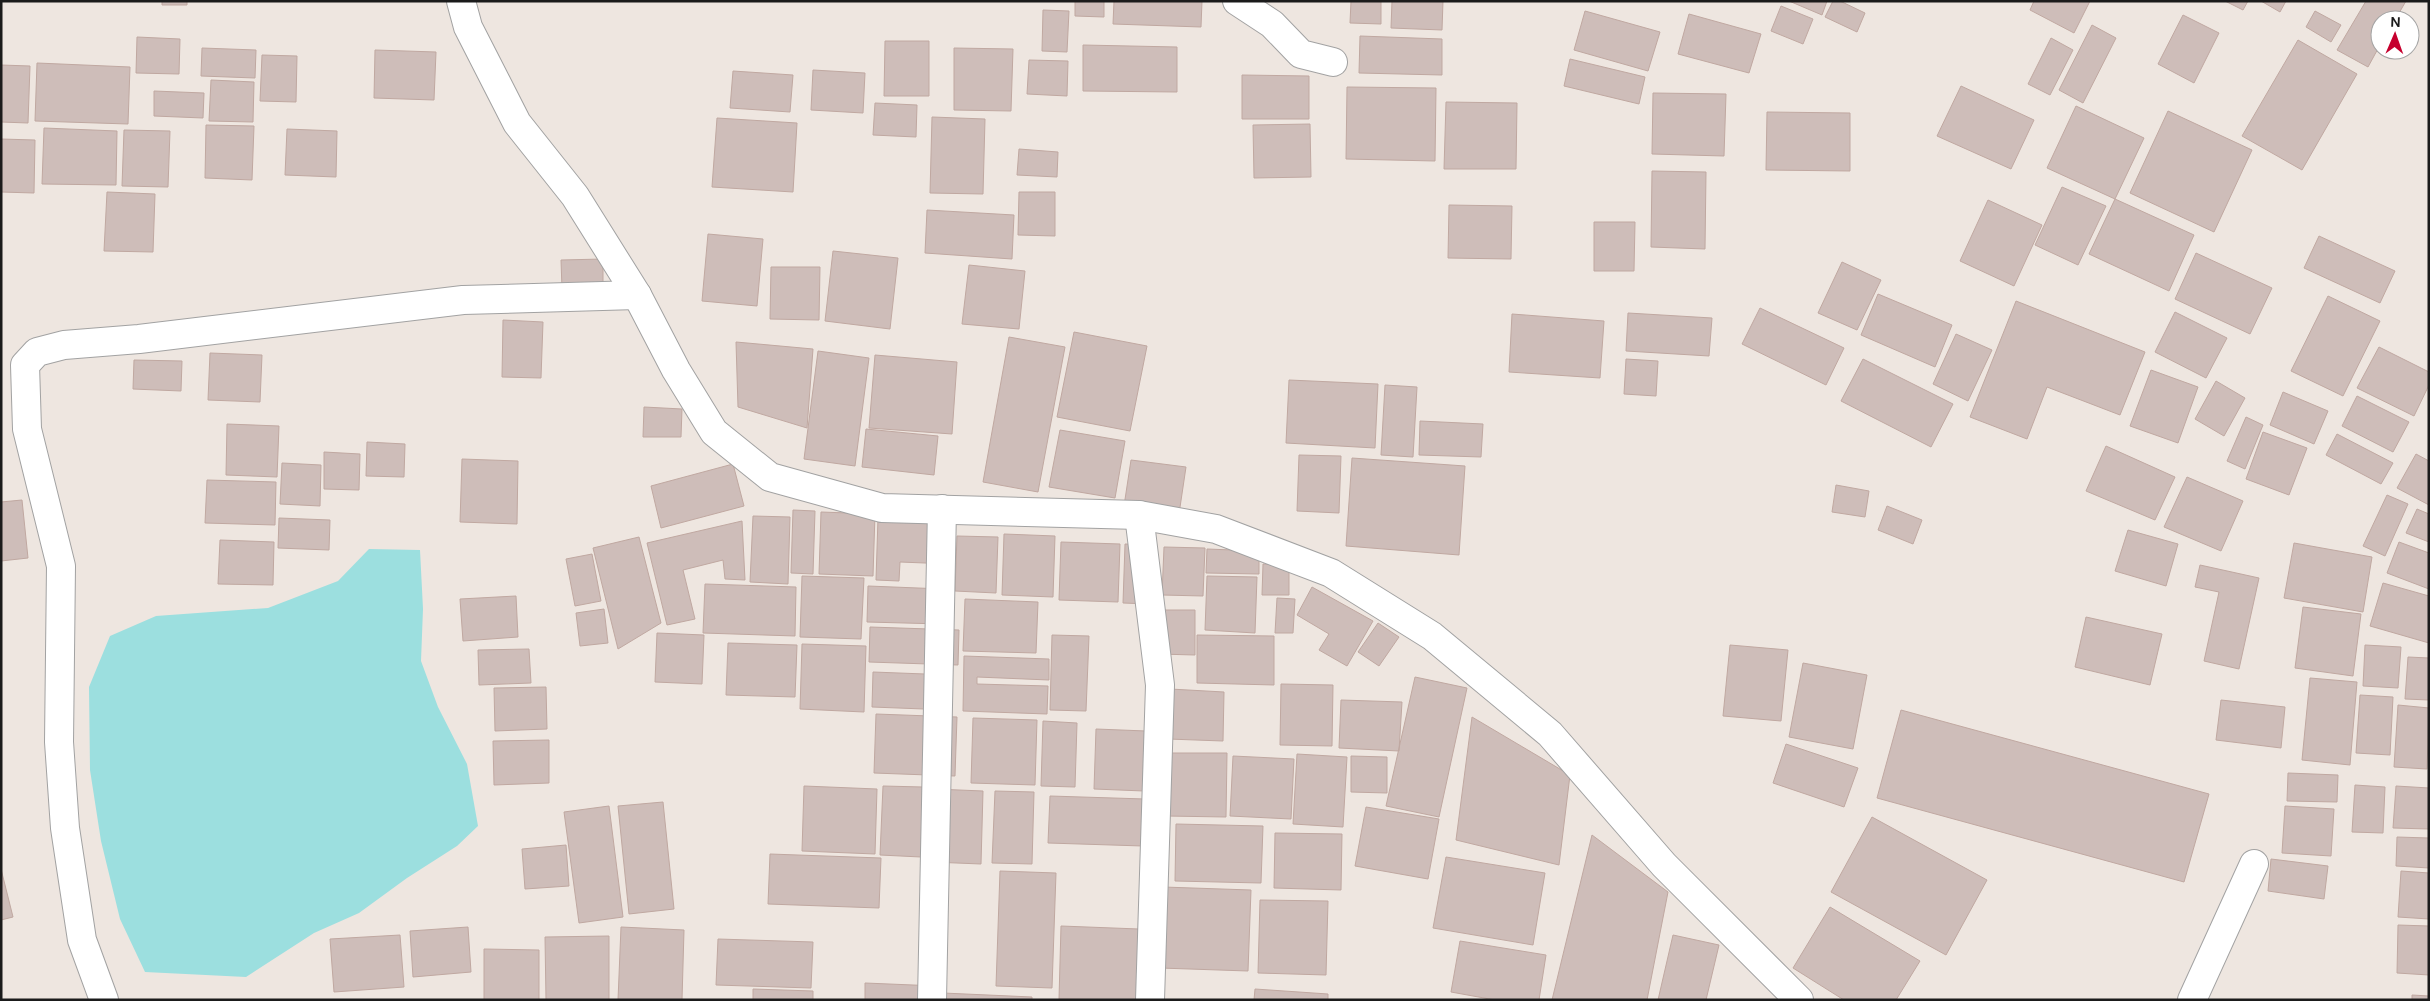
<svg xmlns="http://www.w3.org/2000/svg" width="2430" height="1001" viewBox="0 0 2430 1001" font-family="'DM Sans',sans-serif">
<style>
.water{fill:#9cdfdf}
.building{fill:#cebdb9;stroke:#c0a8a1}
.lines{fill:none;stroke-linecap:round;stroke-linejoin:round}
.minor-casing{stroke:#a2a2a2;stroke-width:30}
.tertiary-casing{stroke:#a2a2a2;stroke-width:30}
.minor{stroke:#fff;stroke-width:28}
.tertiary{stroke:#fff;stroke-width:28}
</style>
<rect width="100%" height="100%" fill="#eee6e0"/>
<!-- water -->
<path class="water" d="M369,549l51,1 3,59 -2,52 17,46 29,57 11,62 -21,20 -50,32 -48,35 -45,20 -68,44 -101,-5 -25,-53 -19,-78 -11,-71 -1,-83 21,-51 46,-20 112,-8 70,-27z"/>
<!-- building -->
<path class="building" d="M162,1h25v4h-25z
M1075,1h29v16l-29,-1z
M1114,1h88l-1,26 -88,-3z
M1351,1h30v23l-31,-1z
M1392,1h51l-1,29 -51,-2z
M1789,1h38l-5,14z
M1833,1h7l25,12 -8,19 -32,-15z
M2034,1h56l-16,32 -44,-23z
M2225,1h23l-5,9z
M2261,1h25l-6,11z
M2366,1h40l-11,19h-15v25l-12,22 -31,-17z
M1781,6l32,13 -10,25 -32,-13z
M1043,10l26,1 -2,41 -25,-1z
M1585,11l75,21 -12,39 -74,-21z
M2315,11l26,14 -10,17 -25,-15z
M1689,14l72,20 -12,39 -71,-19z
M2183,15l36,18 -25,50 -36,-19z
M2092,25l24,13 -33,65 -24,-13z
M1360,36l82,3v36l-83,-2z
M137,37l43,2 -1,35 -43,-1z
M2051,38l22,12 -23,45 -22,-11z
M2298,40l59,34 -55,96 -60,-34z
M885,41h44v55h-45z
M1083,45l94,2v45l-94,-1z
M202,48l54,2 -1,28 -54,-2z
M954,48l59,1 -2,62 -57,-1z
M375,50l61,2 -2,48 -60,-2z
M262,55l35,1 -1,46 -36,-1z
M1570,59l75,18 -6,27 -75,-18z
M1029,60l39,1 -1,35 -40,-2z
M37,63l93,4 -2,57 -93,-3z
M1,65l29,1 -2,57 -27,-1z
M813,70l52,3 -2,40 -52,-3z
M733,71l60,4 -3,37 -60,-4z
M1242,75l67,1v43h-67z
M211,80l43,2 -1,40 -44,-1z
M1961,86l73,34 -23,49 -74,-33z
M1347,87l89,1 -1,73 -89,-2z
M154,91l50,2 -1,25 -49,-2z
M1653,93l73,1 -2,62 -72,-2z
M1446,102l71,1 -1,66h-72z
M875,103l42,2 -1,32 -43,-2z
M2076,106l68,32 -29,61 -68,-31z
M2168,111l84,39 -38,82 -84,-39z
M1767,112l83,1v58l-84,-1z
M932,117l53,2 -2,75 -53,-1z
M717,118l80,5 -4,69 -81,-5z
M1310,124l1,53 -57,1 -1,-53z
M206,125l48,1 -2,54 -47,-2z
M44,128l73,3 -1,54 -74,-1z
M287,129l50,2 -1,46 -51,-2z
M124,130l46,1 -2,56 -46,-1z
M1,139l34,1 -1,53 -33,-1z
M1019,149l39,3 -1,25 -40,-2z
M1652,171l54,1 -1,77 -54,-2z
M2062,187l44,19 -28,59 -43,-20z
M107,192l48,2 -2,58 -49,-1z
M1019,192h36v44l-37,-1z
M2115,199l79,36 -25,56 -80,-37z
M1988,200l54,25 -28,61 -54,-25z
M1449,205l63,1 -1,53 -63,-1z
M927,210l87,5 -2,44 -87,-6z
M1594,222h41l-1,49h-40z
M708,234l55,5 -6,67 -55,-5z
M2319,236l76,35 -15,32 -76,-35z
M833,251l65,7 -8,71 -65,-8z
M2196,253l76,35 -22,46 -75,-35z
M603,259v29l-41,1 -1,-29z
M1842,262l39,18 -24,50 -39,-17z
M969,265l56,6 -6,58 -57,-5z
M771,267h49l-1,53 -49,-1z
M1878,294l74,31 -17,42 -74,-32z
M2328,296l52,25 -37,75 -52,-25z
M2016,301l129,51 -25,63 -73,-28 -20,52 -57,-22z
M1760,308l84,40 -18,37 -84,-41z
M2175,312l52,26 -21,40 -51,-26z
M1628,313l84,5 -3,38 -83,-5z
M1512,314l92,7 -4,57 -91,-6z
M503,320l40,2 -2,56 -39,-1z
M1074,332l73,14 -17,85 -73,-14z
M1956,334l36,16 -24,51 -35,-17z
M1009,337l56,10 -27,145 -55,-10z
M736,342l77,7 -6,79 -69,-21z
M2379,347l50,25v13l-15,31 -57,-28z
M818,351l51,7 -14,108 -51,-7z
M210,353l52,2 -2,47 -52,-2z
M875,355l82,7 -5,72 -83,-6z
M1626,359l32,2 -2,35 -32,-2z
M1863,359l90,45 -22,43 -90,-46z
M134,360l48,1 -1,30 -48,-2z
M2151,370l47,17 -20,56 -48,-17z
M1289,380l89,4 -3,64 -89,-5z
M2216,381l29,17 -21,38 -29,-17z
M1385,385l32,2 -4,70 -32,-2z
M2283,392l45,19 -14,33 -44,-19z
M2357,396l52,26 -16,30 -51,-26z
M644,407l38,2 -1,28h-38z
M2246,417l17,8 -18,44 -18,-8z
M1420,421l63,3 -2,33 -62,-2z
M227,424l52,2 -2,51 -51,-2z
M866,429l72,7 -4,39 -72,-8z
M1060,430l65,11 -10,57 -66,-11z
M2263,432l44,16 -18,47 -43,-16z
M2337,434l56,29 -12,21 -55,-29z
M367,442l38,2 -1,33 -38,-1z
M2106,446l69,31 -20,43 -69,-29z
M324,452l36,2 -1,36 -35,-1z
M2416,454l13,7v44l-32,-17z
M1299,455l42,1 -2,57 -42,-2z
M1352,458l113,8 -6,89 -113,-9z
M462,459l56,2 -1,63 -57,-2z
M1131,460l55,7 -7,47 -55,-8z
M282,463l39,2 -1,41 -40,-2z
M733,464l11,42 -83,22 -10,-42z
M2187,477l56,24 -22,50 -57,-24z
M207,480l69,2 -1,43 -70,-2z
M1836,485l33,6 -4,26 -33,-5z
M2387,495l21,9 -23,52 -22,-10z
M22,500l6,58 -27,3v-59z
M1887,506l35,14 -9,24 -35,-14z
M2417,509l12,5v28l-23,-9z
M793,510l22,1 -2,63 -22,-1z
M821,512l54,2 -2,62 -54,-2z
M753,516l37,1 -2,67 -38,-2z
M279,518l51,2 -1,30 -51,-2z
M878,518l74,2 -2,44 -50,-2 -1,19 -23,-1z
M742,521l3,59 -20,-1 -2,-19 -40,10 12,49 -28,6 -20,-82z
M2128,530l50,14 -12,42 -51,-15z
M1004,534l51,2 -2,61 -51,-2z
M957,536l41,1 -2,56 -41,-2z
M639,537l22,86 -43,26 -25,-101z
M220,540l54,2 -1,43 -55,-1z
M1061,542l59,2 -2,58 -59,-2z
M2399,542l30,11v36l-42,-16z
M2294,543l78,14 -9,55 -79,-14z
M1125,544l27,1 -2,59 -27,-1z
M1164,547l41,1 -2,48 -41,-1z
M1207,549l52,2v23l-53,-1z
M592,554l9,47 -26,5 -9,-47z
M1263,564h26v31h-27z
M2200,565l59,13 -20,91 -35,-8 15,-69 -24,-5z
M802,576l62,2 -3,61 -61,-2z
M1207,576l50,1 -2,56 -50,-3z
M2383,583l46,13v47l-59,-17z
M705,584l91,3 -1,49 -92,-3z
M868,586l75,3 -1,35 -75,-2z
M1312,587l61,34 -26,45 -28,-16 10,-16 -32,-19z
M516,596l2,41 -55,4 -3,-42z
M1277,598l18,1 -2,34h-18z
M965,599l73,3 -2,51 -73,-2z
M2303,607l58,7 -8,62 -58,-8z
M604,609l4,34 -28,3 -4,-33z
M1159,610h36v45l-37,-1z
M2086,617l76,17 -12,51 -75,-18z
M1378,623l21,14 -20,29 -21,-14z
M870,627l89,3 -1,35 -89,-3z
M657,633l47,2 -2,49 -47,-2z
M1052,635l37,1 -3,75 -36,-1z
M1197,635l77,1v49l-77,-2z
M728,643l69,2 -2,52 -69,-2z
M802,644l64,2 -2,66 -64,-3z
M1730,645l58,5 -7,71 -58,-5z
M2365,645l36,2 -3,41 -35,-2z
M529,649l2,34 -52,2 -1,-35z
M964,656l85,3v21l-72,-3v7l71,2 -1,28 -84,-3z
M2408,657l21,1v42l-24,-1z
M1803,663l64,12 -14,74 -64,-12z
M873,672l78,3 -1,35 -78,-3z
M1415,677l52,11 -28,129 -53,-11z
M2310,678l47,4 -7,83 -48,-5z
M1281,684l52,1 -1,61 -52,-1z
M546,687l1,42 -52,2 -1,-43z
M1170,689l54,3 -1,49 -55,-2z
M2360,695l33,2 -3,58 -34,-2z
M1341,700l61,2 -3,49 -60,-3z
M2221,700l64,7 -4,41 -65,-8z
M2398,705l31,3 -2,61 -33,-2z
M1901,710l308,84 -25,88 -307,-84z
M876,714l81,3 -2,59 -81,-3z
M1472,717l98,58 -11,90 -103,-25z
M973,718l64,2 -2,65 -64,-2z
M1043,721l34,2 -2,64 -34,-1z
M1096,729l50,2 -2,60 -50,-2z
M549,740v43l-55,2 -1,-44z
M1786,744l72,24 -14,39 -71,-24z
M1167,753h60l-1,64 -60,-1z
M1297,754l50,3 -4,70 -50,-3z
M1233,756l61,3 -3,60 -61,-3z
M1351,756l36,1v36l-36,-1z
M2288,773l50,2 -1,27 -50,-1z
M2355,785l30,2 -2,46 -31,-1z
M804,786l73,3 -2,65 -73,-3z
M883,786l40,1 -2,70 -41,-2z
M2396,786l33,2v41l-36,-1z
M935,789l48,2 -2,73 -49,-2z
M995,791l39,1 -2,72 -40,-1z
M1050,796l95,3 -2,47 -95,-3z
M663,802l11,107 -45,5 -11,-108z
M609,806l14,111 -44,6 -15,-111z
M2285,806l49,3 -3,47 -49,-3z
M1366,807l73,12 -11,60 -73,-13z
M1872,817l115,63 -41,75 -115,-63z
M1176,824l87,2 -2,57 -86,-2z
M1275,833l67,1 -1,56 -67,-2z
M1592,835l76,57 -21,108h-95z
M2397,837l32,1v30l-33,-2z
M566,845l3,41 -44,3 -3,-40z
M770,854l111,4 -2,50 -111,-4z
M1446,857l99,16 -12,72 -100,-17z
M2271,859l57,7 -4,33 -56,-8z
M1,869l12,48 -12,3z
M1000,871l56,2 -4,115 -56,-2z
M2401,871l28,2v46l-31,-2z
M1163,887l88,3 -3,81 -88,-3z
M1260,900l68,1 -2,74 -68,-2z
M1830,907l90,54 -24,39h-52l-51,-32z
M2398,925l31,1v49l-32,-2z
M1061,926l78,3 -2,71 -78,-1z
M468,927l3,45 -58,5 -3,-46z
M621,927l63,3 -2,70h-64z
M400,935l4,52 -70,5 -4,-53z
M1673,935l46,10 -13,55h-48z
M609,936v64h-63l-1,-63z
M718,939l95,3 -2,46 -95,-3z
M1460,941l86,14 -7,45h-44l-44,-8z
M484,949l55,1v50h-55z
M865,983l72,3v14h-72z
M753,989l60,2v9h-60z
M1255,989l73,5v6h-74z
M943,993l89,4v3h-89z
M2412,995l17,1v4h-17z"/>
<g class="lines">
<!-- minor casing -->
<g class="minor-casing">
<path id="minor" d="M1237,1l35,23 29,30 32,8
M1139,515l21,170 -10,315
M104,1000l-22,-60 -17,-112 -6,-86 2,-176 -34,-137 -2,-64 12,-13 27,-7 75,-6 324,-39 174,-5
M932,1000l10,-491
M2192,1000l62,-136"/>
</g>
<!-- tertiary casing -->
<g class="tertiary-casing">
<path id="tertiary" d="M461,1l7,26 49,96 58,73 62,99 39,75 38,62 56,45 112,31 257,7 77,14 115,44 101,63 118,98 114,131 135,135"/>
</g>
<!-- minor -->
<use href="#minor" class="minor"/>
<!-- tertiary -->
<use href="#tertiary" class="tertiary"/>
</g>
<!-- border -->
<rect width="2430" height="1001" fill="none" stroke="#1b1b1b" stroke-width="5"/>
<!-- north arrow -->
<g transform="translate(2395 35) rotate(2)"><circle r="24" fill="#ffffff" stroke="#a4a4a4"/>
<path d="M0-4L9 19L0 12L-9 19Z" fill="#c6002e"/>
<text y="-8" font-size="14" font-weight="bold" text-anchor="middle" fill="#1b1b1b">N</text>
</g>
</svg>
